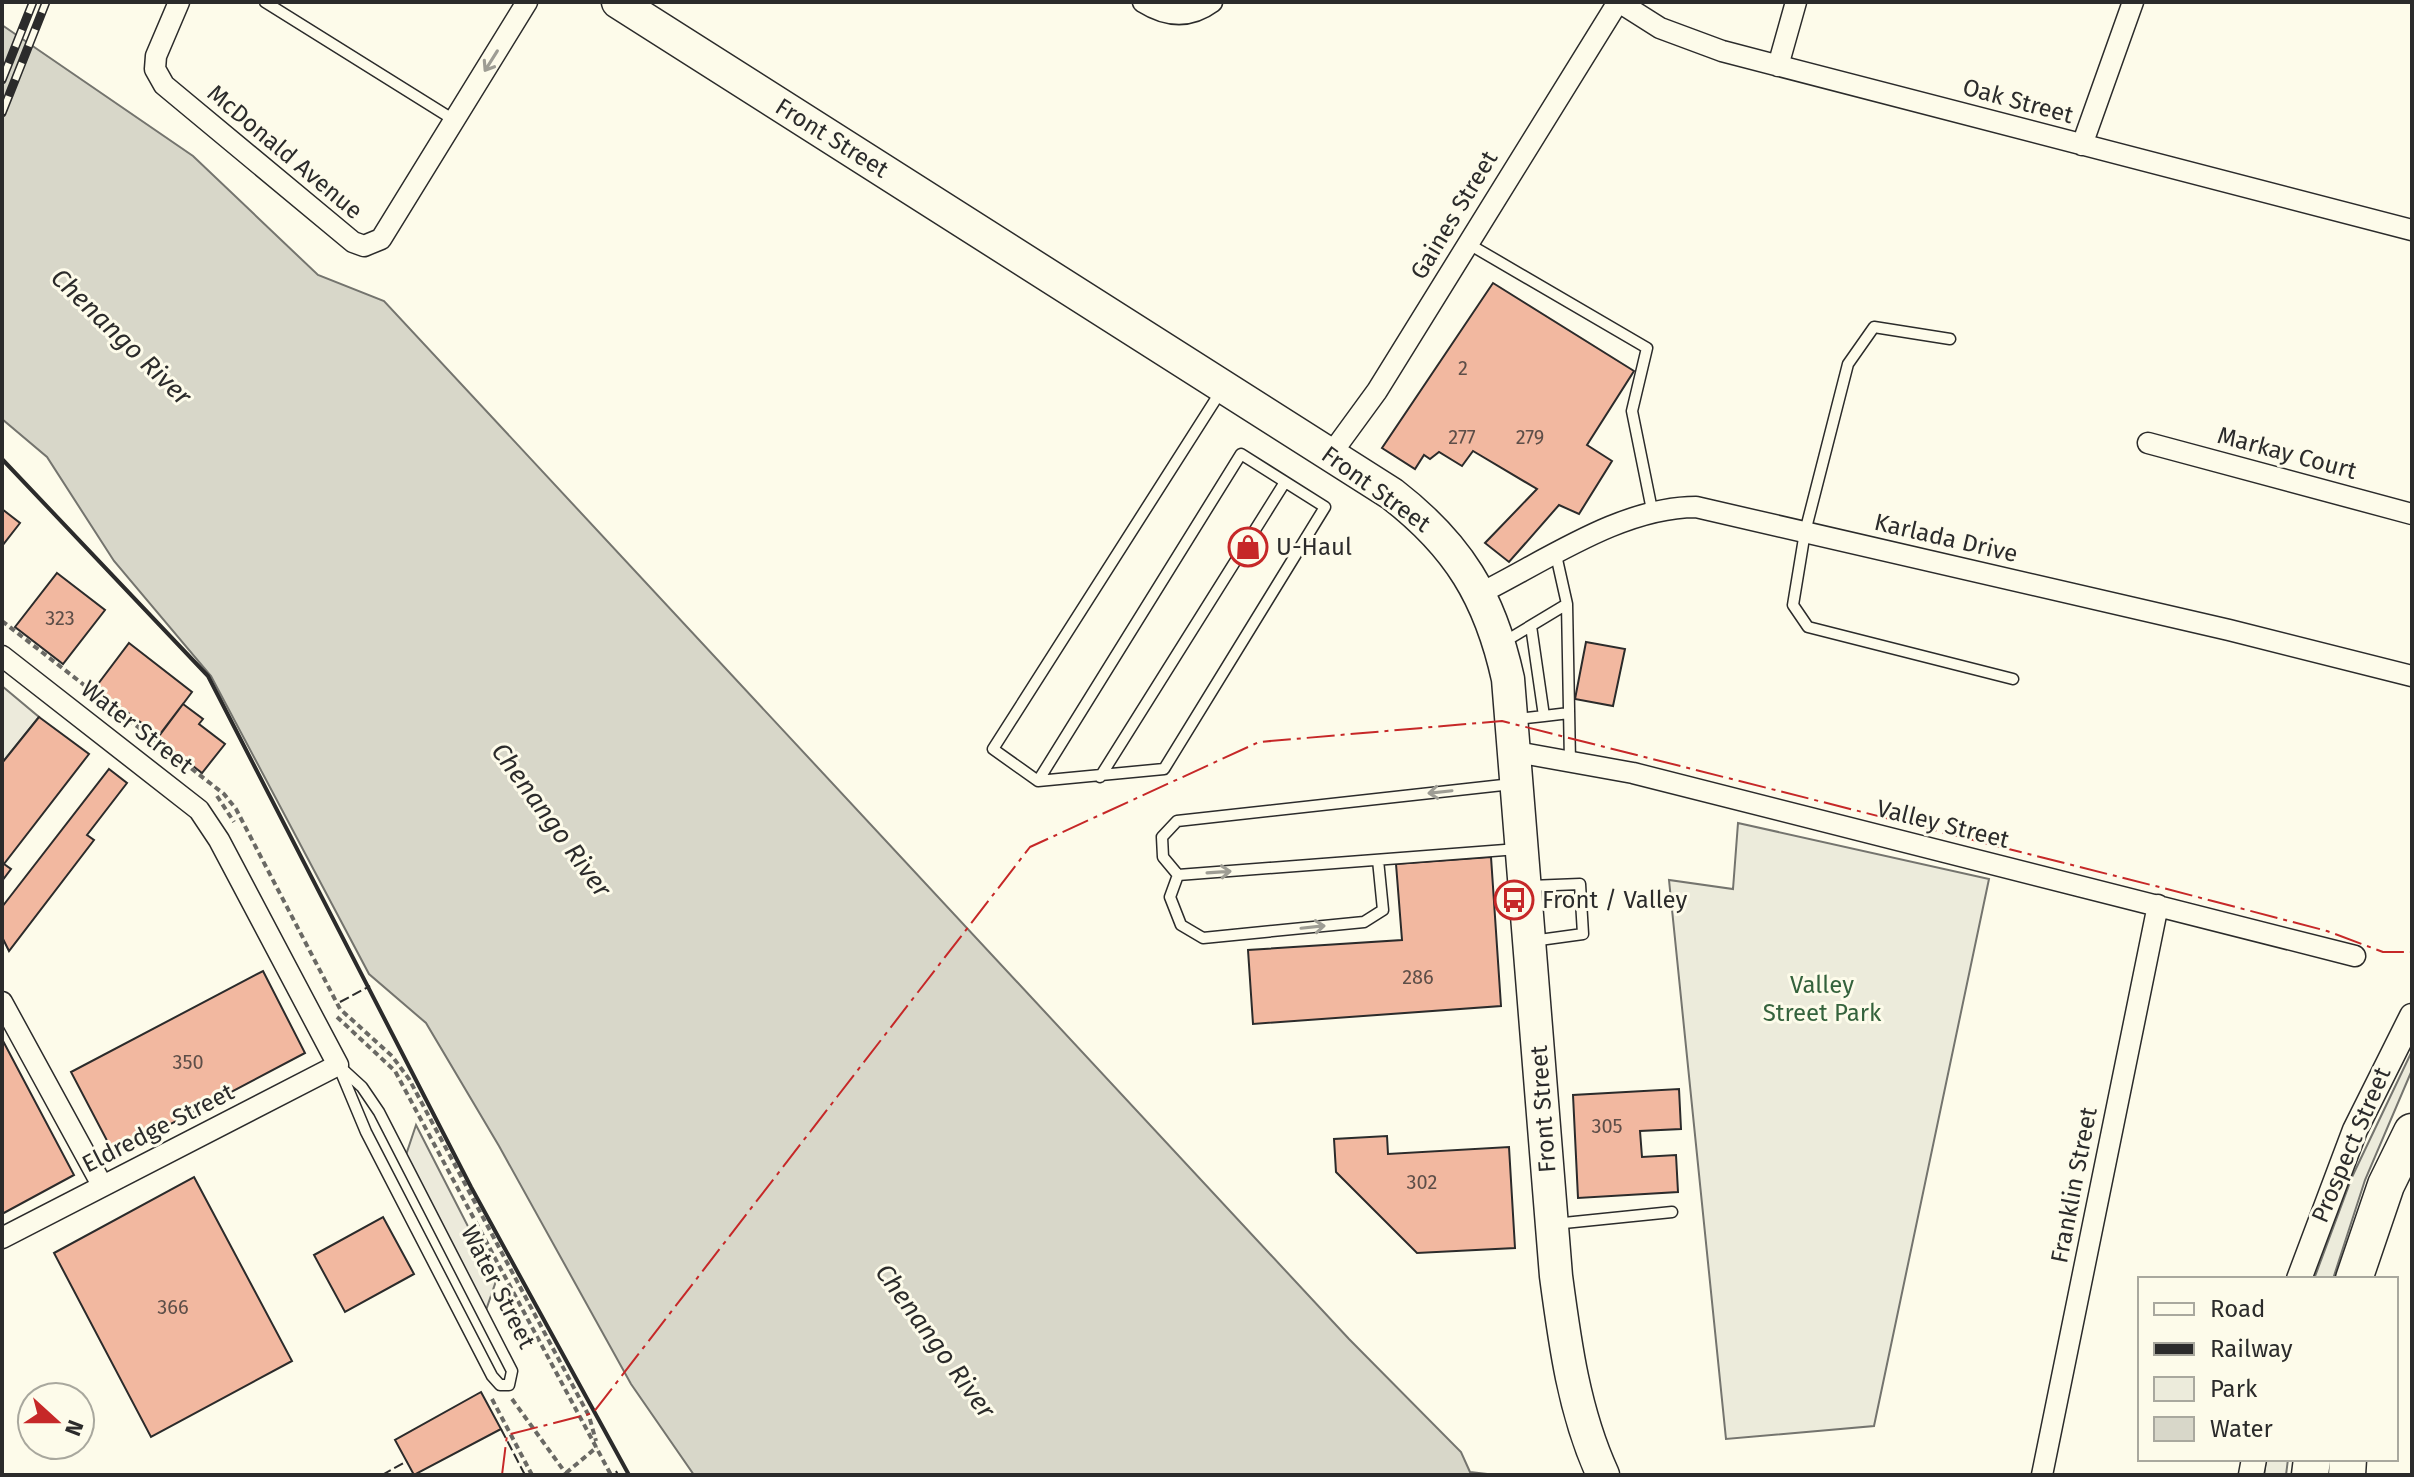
<svg xmlns="http://www.w3.org/2000/svg" width="2414" height="1477" viewBox="0 0 2414 1477" font-family="'Fira Sans',sans-serif">
<style>
.green{fill:#ecebdb;stroke:#74746e;stroke-width:2}
.parking{fill:#eceadb;stroke:#74746e;stroke-width:2}
.water{fill:#d8d7c9;stroke:#74746e;stroke-width:2}
.building{fill:#f2b8a0;stroke:#2b2b2b;stroke-width:2}
.lines{fill:none;stroke-linecap:round;stroke-linejoin:round}
.service-casing{stroke:#2b2b2b;stroke-width:13}
.minor-casing{stroke:#2b2b2b;stroke-width:23}
.tertiary-casing{stroke:#2b2b2b;stroke-width:27}
.primary-casing{stroke:#2b2b2b;stroke-width:35}
.motorway-casing{stroke:#2b2b2b;stroke-width:39}
.path{stroke:#6a6964;stroke-width:4;stroke-dasharray:6 4;stroke-linecap:butt}
.service{stroke:#fdfbea;stroke-width:10}
.minor{stroke:#fdfbea;stroke-width:20}
.tertiary{stroke:#fdfbea;stroke-width:24}
.primary{stroke:#fdfbea;stroke-width:32}
.motorway{stroke:#fdfbea;stroke-width:36}
.rail-casing{stroke:#2b2b2b;stroke-width:9}
.rail{stroke:#fdfbea;stroke-width:6;stroke-dasharray:18;stroke-linecap:butt}
.fence{stroke:#2b2b2b;stroke-width:2;stroke-dasharray:10 4;stroke-linecap:butt}
.wall{stroke:#2b2b2b;stroke-width:4}
.power{stroke:#c62828;stroke-width:2;stroke-dasharray:28 6 4 6;stroke-linecap:butt}
.oneway{stroke:#9e9d94}
.labels{text-anchor:middle;dominant-baseline:central;stroke-width:6;stroke-linejoin:round;paint-order:stroke}
.number-label{font-size:20px;fill:#5d4e48}
.street-label{font-size:24px;fill:#2b2b2b;stroke:#fdfbea}
.poi-label{font-size:24px;fill:#2b2b2b;stroke:#fdfbea;text-anchor:start}
.park-label{font-size:24px;fill:#34623c;stroke:#fdfbea}
.water-label{font-size:26px;font-style:italic;fill:#2b2b2b;stroke:#fdfbea}
</style>
<rect width="100%" height="100%" fill="#fdfbea"/>
<!-- green -->
<path class="green" d="M1738,823l251,56 -115,547 -148,13 -57,-559 64,9z
M2412,1051v19l-47,110 -32,99h-19l38,-102z
M2266,1459h22l-2,16h-22z"/>
<!-- parking -->
<path class="parking" d="M2,686l37,31 -37,46z
M416,1125l80,156 -12,35 -80,-155z"/>
<!-- water -->
<path class="water" d="M2,25l191,131 125,119 66,26 965,1038 112,113 9,20 26,3h-802l-63,-91 -132,-238 -73,-123 -57,-49 -158,-298 -97,-115 -67,-104 -45,-38z"/>
<!-- building -->
<path class="building" d="M1493,283l141,88 -47,74 25,16 -33,53 -20,-9 -50,57 -24,-19 52,-54 -64,-38 -11,15 -23,-14 -9,7 -6,-4 -9,14 -33,-21z
M2,509l18,14 -18,23z
M57,573l48,37 -42,54 -48,-37z
M1586,642l39,7 -12,57 -38,-7z
M129,643l63,49 -33,44 -64,-48z
M183,704l20,15 -4,5 26,20 -23,29 -45,-35z
M39,717l50,37 -85,110 7,5 -9,12v-118z
M109,769l18,14 -40,52 7,5 -85,111 -7,-14v-30z
M1491,857l10,149 -248,18 -5,-74 154,-10 -6,-76z
M263,971l42,82 -191,101 -43,-82z
M2,1039l72,136 -72,39z
M1679,1089l2,40 -41,2 2,26 34,-2 2,37 -100,6 -5,-103z
M1387,1136l1,18 121,-7 6,101 -98,5 -81,-81 -2,-33z
M194,1177l98,184 -141,76 -97,-184z
M383,1217l31,57 -69,38 -31,-57z
M481,1392l20,37 -87,46 -19,-35z"/>
<g class="lines">
<!-- service casing -->
<g class="service-casing">
<path id="service" d="M265,2l189,118
M1467,243l180,105 -15,63 20,99
M1950,339l-76,-12 -26,37 -43,168 -12,73 15,22 205,52
M1556,555l11,49 3,158
M1504,642l63,-38
M1544,716l25,-3
M1517,719l27,-3 -13,-90
M1100,777l185,-295
M1038,781l203,-327 84,53 -161,262 -126,12 -45,-32 228,-358
M1512,784l-335,37 -15,16 1,20 15,18 340,-26
M1178,875l-8,22 11,28 22,13 161,-16 19,-12 -5,-50
M1530,886l50,-2 3,50 -51,7
M338,1065l24,22 17,25 133,259 -3,14h-9l-8,-9 -126,-244z
M1554,1224l118,-12"/>
</g>
<!-- minor casing -->
<g class="minor-casing">
<path id="minor" d="M179,2l-23,54 -1,13 9,16 189,157 11,4 17,-7 146,-237
M1143,2c24,15 46,17 69,0
M1619,2l41,26 62,23 690,179
M1778,66l18,-64
M2082,145l51,-143
M2148,443l264,71
M1331,454l46,-63 241,-389
M1481,593c66,-33 141,-86 215,-86l533,123 183,46
M2,656l197,154 20,30 119,225 -336,173
M1516,752l117,21 722,183
M2,1002l100,183
M2042,1475l116,-570"/>
</g>
<!-- tertiary casing -->
<g class="tertiary-casing">
<path id="tertiary" d="M2299,1279l56,-149 57,-114
M2251,1475l3,-16"/>
</g>
<!-- primary casing -->
<g class="primary-casing">
<path id="primary" d="M618,2l774,492c66,51 98,103 116,185l48,597c9,68 18,136 47,199"/>
</g>
<!-- motorway casing -->
<g class="motorway-casing">
<path id="motorway" d="M2354,1279l32,-94 26,-53
M2310,1475l2,-16
M2347,1475l1,-16"/>
</g>
<!-- path -->
<path class="path" d="M2,621l222,173 12,15 104,200 52,47 17,23 180,337 7,25
M217,796l17,26
M337,1017l58,54 216,404
M492,1399l40,76
M512,1399l55,76
M566,1473l31,-26"/>
<!-- service -->
<use href="#service" class="service"/>
<!-- minor -->
<use href="#minor" class="minor"/>
<!-- tertiary -->
<use href="#tertiary" class="tertiary"/>
<!-- primary -->
<use href="#primary" class="primary"/>
<!-- motorway -->
<use href="#motorway" class="motorway"/>
<!-- rail casing -->
<g class="rail-casing">
<path id="rail" d="M2,80l31,-78
M2,113l44,-111"/>
</g>
<!-- rail -->
<use href="#rail" class="rail"/>
<!-- fence -->
<path class="fence" d="M340,1002l30,-16
M501,1429l24,46
M616,1471l2,4
M607,1474v1
M382,1475l25,-14"/>
<!-- wall -->
<path class="wall" d="M2,459l206,217 263,511 158,288"/>
<!-- power -->
<path class="power" d="M502,1475l5,-40 86,-22 437,-566 229,-105 243,-21 665,168 160,42 56,21h29"/>
</g>
<!-- one-way arrows -->
<defs><path id="oneway-shaft" d="M-6 0H5M1.5-3L5.5 0L1.5 3" fill="none" stroke-width="1.6" stroke-linecap="round" stroke-linejoin="round" transform="scale(2)"/></defs>
<g class="oneway">
<use href="#oneway-shaft" transform="translate(491 61) rotate(122)"/>
<use href="#oneway-shaft" transform="translate(1440 792) rotate(174)"/>
<use href="#oneway-shaft" transform="translate(1219 872) rotate(-4)"/>
<use href="#oneway-shaft" transform="translate(1313 927) rotate(-6)"/>
</g>
<!-- icons -->
<defs>
<g id="shop-ring" transform="scale(2)"><circle r="9.5" fill="#fdfbea" stroke="#c62828" stroke-width="1.5"/><path d="M-5-2.5h2.3a2.7 3.5 0 0 1 5.4 0H5L5.5 6h-11ZM-1.5-2.5h3a1.5 2.3 0 0 0-3 0Z" fill="#c62828"/></g>
<g id="bus-ring" transform="scale(2)"><circle r="9.5" fill="#fdfbea" stroke="#c62828" stroke-width="1.5"/><path d="M-5-6H5V4H4V6H2V4H-2V6H-4V4H-5ZM-3.5-4V0h7V-4ZM-3.5 1.2v1.5H-2V1.2ZM2 1.2v1.5H3.5V1.2Z" fill="#c62828"/></g>
</defs>
<g fill-rule="evenodd">
<use href="#shop-ring" x="1248" y="547"/>
<use href="#bus-ring" x="1514" y="900"/>
</g>
<g class="labels">
<!-- number labels -->
<g class="number-label">
<text x="1463" y="368">2</text>
<text x="1462" y="437">277</text>
<text x="1530" y="437">279</text>
<text x="60" y="618">323</text>
<text x="1418" y="977">286</text>
<text x="188" y="1062">350</text>
<text x="1607" y="1126">305</text>
<text x="1422" y="1182">302</text>
<text x="173" y="1307">366</text>
</g>
<!-- street labels -->
<g class="street-label">
<text transform="translate(2018 101) rotate(15)">Oak Street</text>
<text transform="translate(832 138) rotate(32)">Front Street</text>
<text transform="translate(285 152) rotate(40)">McDonald Avenue</text>
<text transform="translate(1454 215) rotate(-59)">Gaines Street</text>
<text transform="translate(2287 453) rotate(15)">Markay Court</text>
<text transform="translate(1376 489) rotate(36)">Front Street</text>
<text transform="translate(1946 538) rotate(13)">Karlada Drive</text>
<text transform="translate(137 727) rotate(38)">Water Street</text>
<text transform="translate(1943 824) rotate(14)">Valley Street</text>
<text transform="translate(1543 1109) rotate(-94)">Front Street</text>
<text transform="translate(158 1128) rotate(-27)">Eldredge Street</text>
<text transform="translate(2351 1145) rotate(-67)">Prospect Street</text>
<text transform="translate(2074 1185) rotate(-79)">Franklin Street</text>
<text transform="translate(498 1287) rotate(63)">Water Street</text>
</g>
<!-- poi labels -->
<g class="poi-label">
<text x="1276" y="547">U-Haul</text>
<text x="1542" y="900">Front / Valley</text>
</g>
<!-- park labels -->
<g class="park-label">
<text x="1822" y="985">Valley<tspan x="1822" dy="28">Street Park</tspan></text>
</g>
<!-- water labels -->
<g class="water-label">
<text transform="translate(121 337) rotate(44)">Chenango River</text>
<text transform="translate(551 820) rotate(54)">Chenango River</text>
<text transform="translate(935 1341) rotate(54)">Chenango River</text>
</g>
</g>
<!-- border -->
<rect width="2414" height="1477" fill="none" stroke="#2b2b2b" stroke-width="8"/>
<!-- legend -->
<rect x="2138" y="1277" width="260" height="184" fill="#fdfbea" stroke="#a9a89e" stroke-width="2"/>
<rect x="2154" y="1303" width="40" height="12" fill="#fdfbea" stroke="#a9a89e" stroke-width="2"/>
<text x="2210" y="1317" font-size="24" fill="#2b2b2b">Road</text>
<rect x="2154" y="1343" width="40" height="12" fill="#2b2b2b" stroke="#a9a89e" stroke-width="2"/>
<text x="2210" y="1357" font-size="24" fill="#2b2b2b">Railway</text>
<rect x="2154" y="1377" width="40" height="24" fill="#ecebdb" stroke="#a9a89e" stroke-width="2"/>
<text x="2210" y="1397" font-size="24" fill="#2b2b2b">Park</text>
<rect x="2154" y="1417" width="40" height="24" fill="#d8d7c9" stroke="#a9a89e" stroke-width="2"/>
<text x="2210" y="1437" font-size="24" fill="#2b2b2b">Water</text>
<!-- north arrow -->
<g transform="translate(56 1421) rotate(111)"><circle r="38" fill="#fdfbea" stroke="#a9a89e" stroke-width="2"/>
<path d="M0-6L14 30L0 20L-14 30Z" fill="#c62828"/>
<text y="-12" font-size="22" font-weight="bold" text-anchor="middle" fill="#2b2b2b">N</text>
</g>
</svg>
